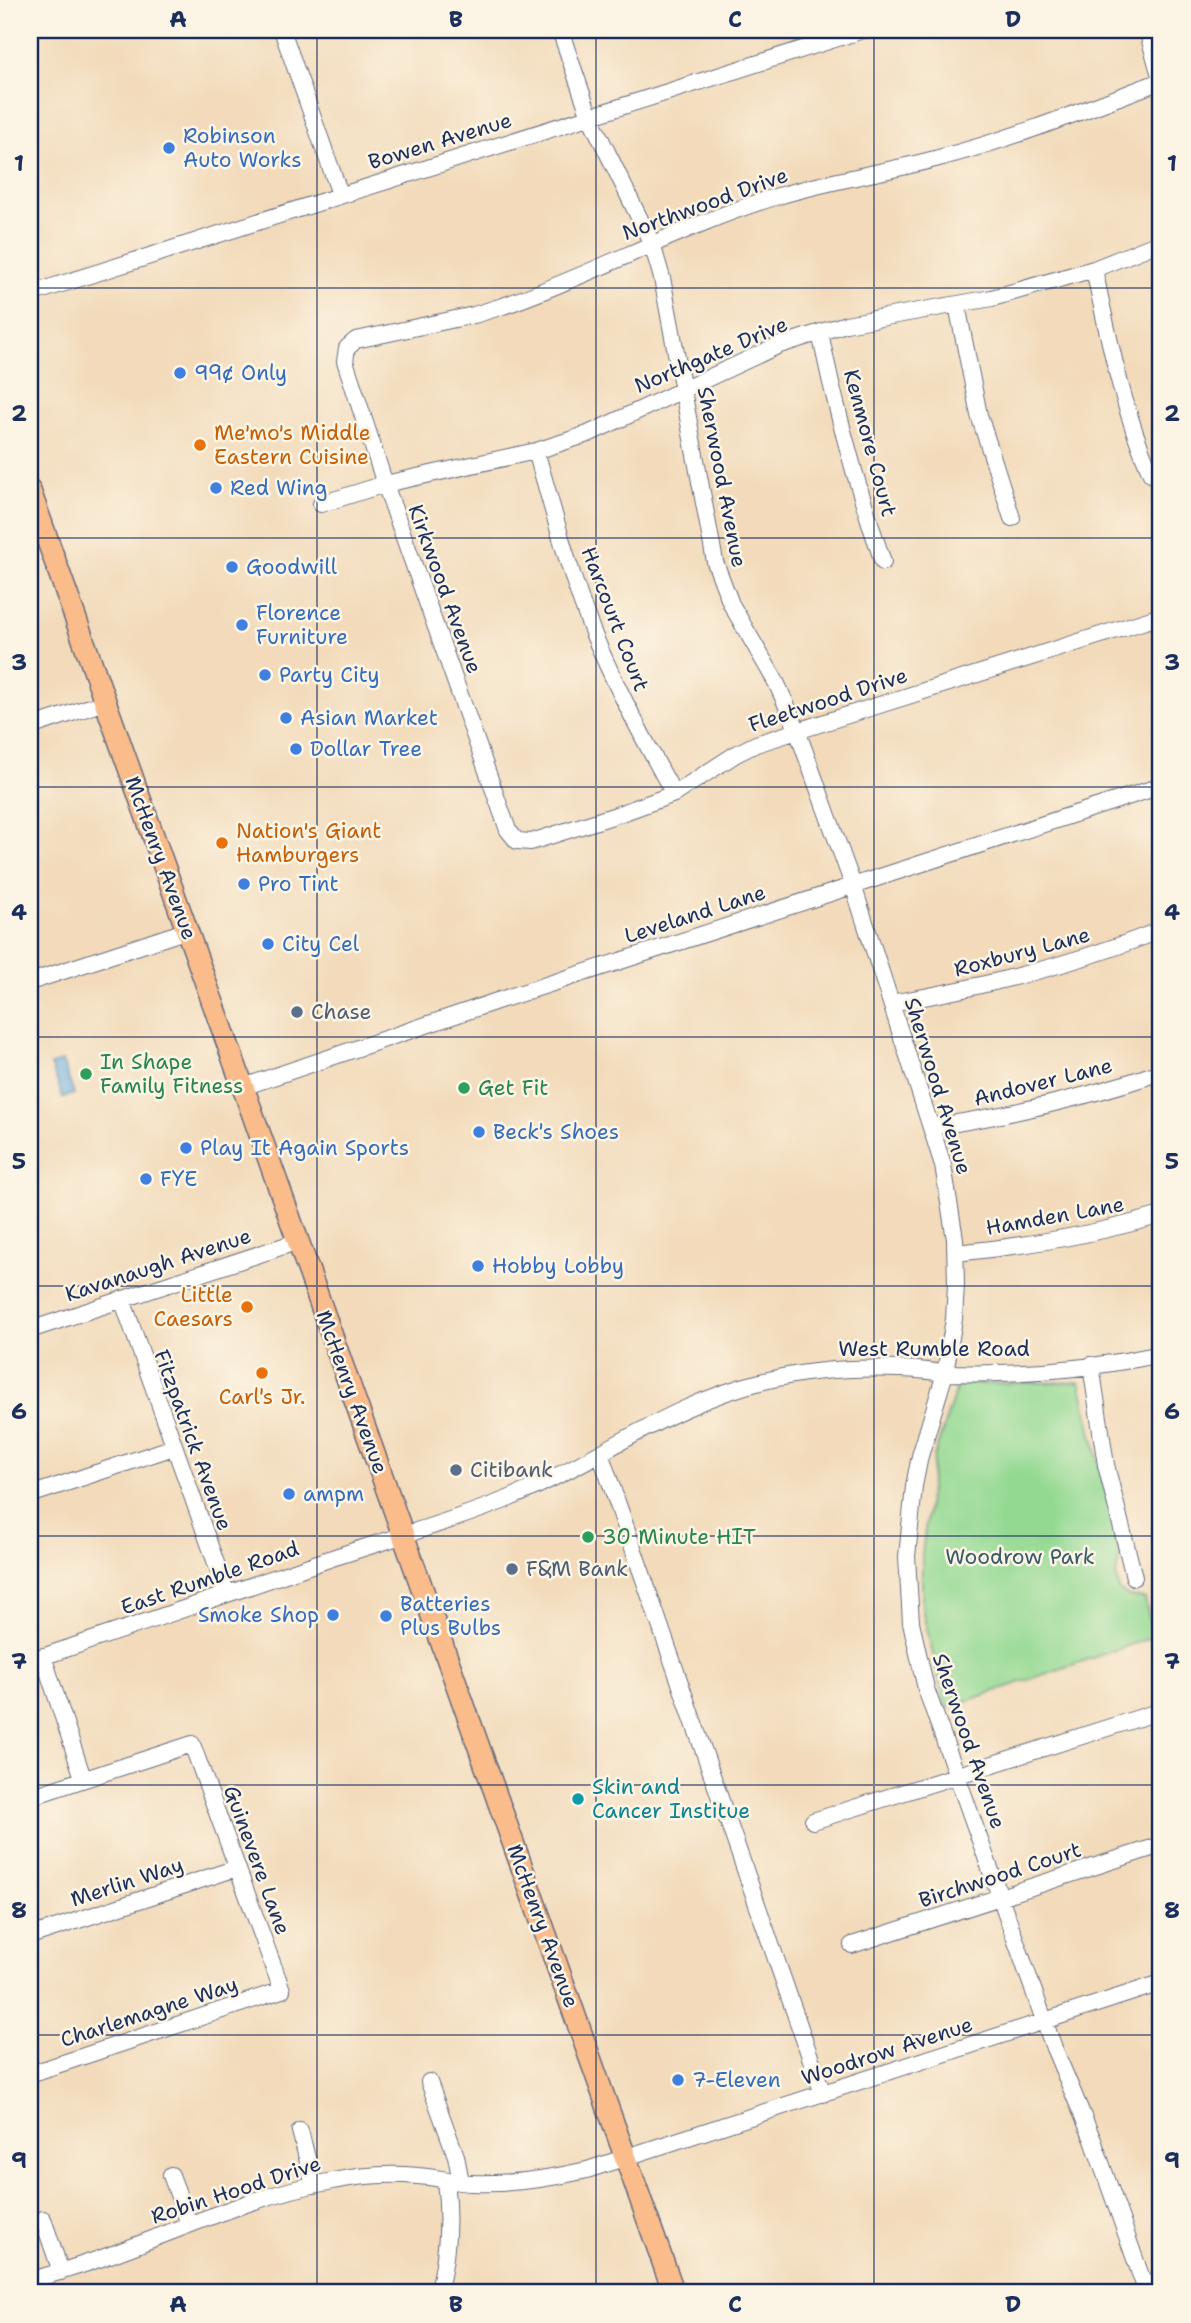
<svg xmlns="http://www.w3.org/2000/svg" width="1191" height="2323" viewBox="0 0 1191 2323" font-family="'Shantell Sans',sans-serif">
<style>
.green{fill:#93d992;stroke:#578478;stroke-width:2}
.water{fill:#66aadb;stroke:#406c9c;stroke-width:2}
.lines{fill:none;stroke-linecap:round;stroke-linejoin:round}
.minor-casing{stroke:#666b7e;stroke-width:18}
.major-casing{stroke:#666b7e;stroke-width:24}
.minor{stroke:#fff;stroke-width:16}
.major{stroke:#fabc8b;stroke-width:21}
.grid{fill:none;stroke:#1b2f5e;stroke-width:2;stroke-opacity:0.55}
.shop-dot{fill:#3f7fe0;stroke:#fcf5e5;stroke-width:2.5}
.food-dot{fill:#e8710a;stroke:#fcf5e5;stroke-width:2.5}
.service-dot{fill:#5c6f8a;stroke:#fcf5e5;stroke-width:2.5}
.leisure-dot{fill:#2e9e5b;stroke:#fcf5e5;stroke-width:2.5}
.culture-dot{fill:#0f9aa8;stroke:#fcf5e5;stroke-width:2.5}
.labels{text-anchor:middle;dominant-baseline:central;stroke-width:5;stroke-linejoin:round;paint-order:stroke}
.shop-label{font-size:21px;fill:#366cbe;stroke:#fcf5e5;text-anchor:start}
.street-label{font-size:21px;fill:#1b2f5e;stroke:#fcf5e5}
.food-label{font-size:21px;fill:#c56008;stroke:#fcf5e5;text-anchor:start}
.service-label{font-size:21px;fill:#4e5e75;stroke:#fcf5e5;text-anchor:start}
.leisure-label{font-size:21px;fill:#27864d;stroke:#fcf5e5;text-anchor:start}
.park-label{font-size:21px;fill:#395a6b;stroke:#fcf5e5}
.culture-label{font-size:21px;fill:#0d838f;stroke:#fcf5e5;text-anchor:start}
.neatline{fill:none;stroke:#1b2f5e;stroke-width:2.5}
.grid-label{font-size:23px;text-anchor:middle;font-weight:bold;fill:#1b2f5e}
</style>
<rect width="100%" height="100%" fill="#fcf5e5"/>
<filter id="ink" filterUnits="userSpaceOnUse"><feTurbulence type="fractalNoise" baseFrequency=".0143" numOctaves="2"/><feDisplacementMap in="SourceGraphic" scale="14" xChannelSelector="R" yChannelSelector="G"/><feConvolveMatrix kernelMatrix="1 2 1 2 8 2 1 2 1" color-interpolation-filters="sRGB"/></filter>
<filter id="wash" filterUnits="userSpaceOnUse"><feTurbulence type="fractalNoise" baseFrequency=".00686" numOctaves="4" result="noise"/><feDisplacementMap in="SourceGraphic" scale="28" xChannelSelector="R" yChannelSelector="G"/><feGaussianBlur stdDeviation="1.57" result="paint"/><feColorMatrix in="noise" values="0 0 0 0 0 0 0 0 0 0 0 0 0 0 0 0 0 1.4 0 .05"/><feComposite in="paint" operator="in"/></filter>
<g filter="url(#wash)">
<rect width="100%" height="100%" fill="#f2daba"/>
<!-- green -->
<path class="green" d="M1080,1382l40,172 -4,21 3,16 9,5 17,3 8,38 -207,71 -24,-99v-55l12,-97 22,-68 9,-5z"/>
<!-- water -->
<path class="water" d="M62,1061l12,33 -11,4 -12,-33z"/>
</g>
<g filter="url(#ink)">
<g class="lines">
<!-- minor casing -->
<g class="minor-casing">
<path id="minor" d="M282,30l58,164
M560,30l30,87 62,127 10,34 53,284 16,42 45,78 18,40 59,163 90,280 12,74 1,46 -2,34 -9,54 -25,83 -6,30 -7,71 4,65 15,67 128,359 39,92 54,153
M1147,30l14,49
M1161,81c-74,28 -148,58 -226,78 -53,14 -108,22 -160,38 -94,29 -180,77 -272,109l-29,9 -118,25 -9,8 -2,13 40,123 123,346 9,11 14,1 85,-27 58,-21 62,-40 20,-10 405,-128
M1094,269c15,70 28,139 57,205
M30,294l833,-264
M957,305l22,110 33,103
M820,333c16,78 37,154 63,229
M536,451c18,62 34,125 58,184 23,55 51,107 80,159
M321,504l64,-20 151,-33 52,-17 189,-88 69,-22 146,-26 102,-29 67,-27
M30,727l75,-25
M30,982l158,-52
M891,1003c93,-16 182,-38 270,-73
M243,1087l254,-86 664,-215
M932,1127c78,-12 154,-29 229,-55
M956,1253c69,-7 138,-18 205,-38
M122,1299l105,295
M30,1330l269,-89
M1091,1365l15,100 28,112
M600,1453l223,641
M30,1495l144,-48
M43,1656l40,122
M30,1661c102,-34 203,-69 305,-104 58,-19 119,-36 175,-59 89,-37 158,-94 254,-117 45,-11 90,-14 136,-12 16,0 32,3 48,4 71,2 144,-4 213,-19
M30,1797l162,-53 90,246 -252,84
M813,1821l348,-110
M30,1936l207,-68
M852,1945l309,-100
M429,2082l27,74 5,26
M300,2131l14,54
M171,2175l18,49
M43,2219l18,53
M30,2280c103,-25 198,-81 303,-99 28,-6 56,-8 85,-5 18,1 35,6 53,7 40,2 77,-4 116,-13l574,-187
M1144,2285l17,-6
M438,2293c10,-38 12,-73 7,-113"/>
</g>
<!-- major casing -->
<g class="major-casing">
<path id="major" d="M30,491l644,1802"/>
</g>
<!-- minor -->
<use href="#minor" class="minor"/>
<!-- major -->
<use href="#major" class="major"/>
</g>
</g>
<!-- grid -->
<path class="grid" d="M317,30v2263M596,30v2263M874,30v2263M30,288h1131M30,538h1131M30,787h1131M30,1037h1131M30,1286h1131M30,1536h1131M30,1785h1131M30,2035h1131"/>
<!-- markers -->
<g class="shop-dot">
<circle cx="169" cy="148" r="7"/>
<circle cx="180" cy="373" r="7"/>
<circle cx="216" cy="488" r="7"/>
<circle cx="232" cy="567" r="7"/>
<circle cx="242" cy="625" r="7"/>
<circle cx="265" cy="675" r="7"/>
<circle cx="286" cy="718" r="7"/>
<circle cx="296" cy="749" r="7"/>
<circle cx="244" cy="884" r="7"/>
<circle cx="268" cy="944" r="7"/>
<circle cx="479" cy="1132" r="7"/>
<circle cx="186" cy="1148" r="7"/>
<circle cx="146" cy="1179" r="7"/>
<circle cx="478" cy="1266" r="7"/>
<circle cx="289" cy="1494" r="7"/>
<circle cx="333" cy="1615" r="7"/>
<circle cx="386" cy="1616" r="7"/>
<circle cx="678" cy="2080" r="7"/>
</g>
<g class="food-dot">
<circle cx="200" cy="445" r="7"/>
<circle cx="222" cy="843" r="7"/>
<circle cx="247" cy="1307" r="7"/>
<circle cx="262" cy="1373" r="7"/>
</g>
<g class="service-dot">
<circle cx="297" cy="1012" r="7"/>
<circle cx="456" cy="1470" r="7"/>
<circle cx="512" cy="1569" r="7"/>
</g>
<g class="leisure-dot">
<circle cx="86" cy="1074" r="7"/>
<circle cx="464" cy="1088" r="7"/>
<circle cx="588" cy="1537" r="7"/>
</g>
<circle class="culture-dot" cx="578" cy="1799" r="7"/>
<g class="labels">
<!-- shop labels -->
<g class="shop-label">
<text x="183" y="136">Robinson<tspan x="183" dy="24">Auto Works</tspan></text>
<text x="194" y="373">99¢ Only</text>
<text x="230" y="488">Red Wing</text>
<text x="246" y="567">Goodwill</text>
<text x="256" y="613">Florence<tspan x="256" dy="24">Furniture</tspan></text>
<text x="279" y="675">Party City</text>
<text x="300" y="718">Asian Market</text>
<text x="310" y="749">Dollar Tree</text>
<text x="258" y="884">Pro Tint</text>
<text x="282" y="944">City Cel</text>
<text x="493" y="1132">Beck's Shoes</text>
<text x="200" y="1148">Play It Again Sports</text>
<text x="160" y="1179">FYE</text>
<text x="492" y="1266">Hobby Lobby</text>
<text x="303" y="1494">ampm</text>
<text x="400" y="1604">Batteries<tspan x="400" dy="24">Plus Bulbs</tspan></text>
<text x="319" y="1615" text-anchor="end">Smoke Shop</text>
<text x="692" y="2080">7-Eleven</text>
</g>
<!-- street labels -->
<g class="street-label">
<text transform="translate(440 141) rotate(-17)">Bowen Avenue</text>
<text transform="translate(705 204) rotate(-20)">Northwood Drive</text>
<text transform="translate(711 355) rotate(-23)">Northgate Drive</text>
<text transform="translate(870 443) rotate(75)">Kenmore Court</text>
<text transform="translate(722 477) rotate(79)">Sherwood Avenue</text>
<text transform="translate(445 589) rotate(70)">Kirkwood Avenue</text>
<text transform="translate(615 619) rotate(69)">Harcourt Court</text>
<text transform="translate(828 700) rotate(-18)">Fleetwood Drive</text>
<text transform="translate(161 858) rotate(70)">McHenry Avenue</text>
<text transform="translate(695 914) rotate(-18)">Leveland Lane</text>
<text transform="translate(1022 952) rotate(-15)">Roxbury Lane</text>
<text transform="translate(1043 1082) rotate(-14)">Andover Lane</text>
<text transform="translate(938 1086) rotate(73)">Sherwood Avenue</text>
<text transform="translate(1055 1216) rotate(-10)">Hamden Lane</text>
<text transform="translate(158 1265) rotate(-18)">Kavanaugh Avenue</text>
<text x="934" y="1349">West Rumble Road</text>
<text transform="translate(352 1392) rotate(70)">McHenry Avenue</text>
<text transform="translate(193 1440) rotate(70)">Fitzpatrick Avenue</text>
<text transform="translate(210 1578) rotate(-19)">East Rumble Road</text>
<text transform="translate(969 1741) rotate(71)">Sherwood Avenue</text>
<text transform="translate(257 1860) rotate(70)">Guinevere Lane</text>
<text transform="translate(1000 1875) rotate(-18)">Birchwood Court</text>
<text transform="translate(127 1882) rotate(-18)">Merlin Way</text>
<text transform="translate(543 1926) rotate(70)">McHenry Avenue</text>
<text transform="translate(149 2012) rotate(-18)">Charlemagne Way</text>
<text transform="translate(887 2051) rotate(-18)">Woodrow Avenue</text>
<text transform="translate(236 2190) rotate(-18)">Robin Hood Drive</text>
</g>
<!-- food labels -->
<g class="food-label">
<text x="214" y="433">Me'mo's Middle<tspan x="214" dy="24">Eastern Cuisine</tspan></text>
<text x="236" y="831">Nation's Giant<tspan x="236" dy="24">Hamburgers</tspan></text>
<text x="233" y="1295" text-anchor="end">Little<tspan x="233" dy="24">Caesars</tspan></text>
<text x="262" y="1397" text-anchor="middle">Carl's Jr.</text>
</g>
<!-- service labels -->
<g class="service-label">
<text x="311" y="1012">Chase</text>
<text x="470" y="1470">Citibank</text>
<text x="526" y="1569">F&amp;M Bank</text>
</g>
<!-- leisure labels -->
<g class="leisure-label">
<text x="100" y="1062">In Shape<tspan x="100" dy="24">Family Fitness</tspan></text>
<text x="478" y="1088">Get Fit</text>
<text x="602" y="1537">30 Minute HIT</text>
</g>
<!-- park labels -->
<g class="park-label">
<text x="1020" y="1557">Woodrow Park</text>
</g>
<!-- culture labels -->
<g class="culture-label">
<text x="592" y="1787">Skin and<tspan x="592" dy="24">Cancer Institue</tspan></text>
</g>
</g>
<!-- margin -->
<rect width="1191" height="2323" fill="none" stroke="#fcf5e5" stroke-width="77"/>
<rect x="38" y="38" width="1114" height="2246" class="neatline"/>
<g class="grid-label">
<text x="178" y="27">A</text>
<text x="456" y="27">B</text>
<text x="735" y="27">C</text>
<text x="1013" y="27">D</text>
<text x="19" y="171">1</text>
<text x="1172" y="171">1</text>
<text x="19" y="421">2</text>
<text x="1172" y="421">2</text>
<text x="19" y="670">3</text>
<text x="1172" y="670">3</text>
<text x="19" y="920">4</text>
<text x="1172" y="920">4</text>
<text x="19" y="1169">5</text>
<text x="1172" y="1169">5</text>
<text x="19" y="1419">6</text>
<text x="1172" y="1419">6</text>
<text x="19" y="1669">7</text>
<text x="1172" y="1669">7</text>
<text x="19" y="1918">8</text>
<text x="1172" y="1918">8</text>
<text x="19" y="2168">9</text>
<text x="1172" y="2168">9</text>
<text x="178" y="2312">A</text>
<text x="456" y="2312">B</text>
<text x="735" y="2312">C</text>
<text x="1013" y="2312">D</text>
</g>
</svg>
